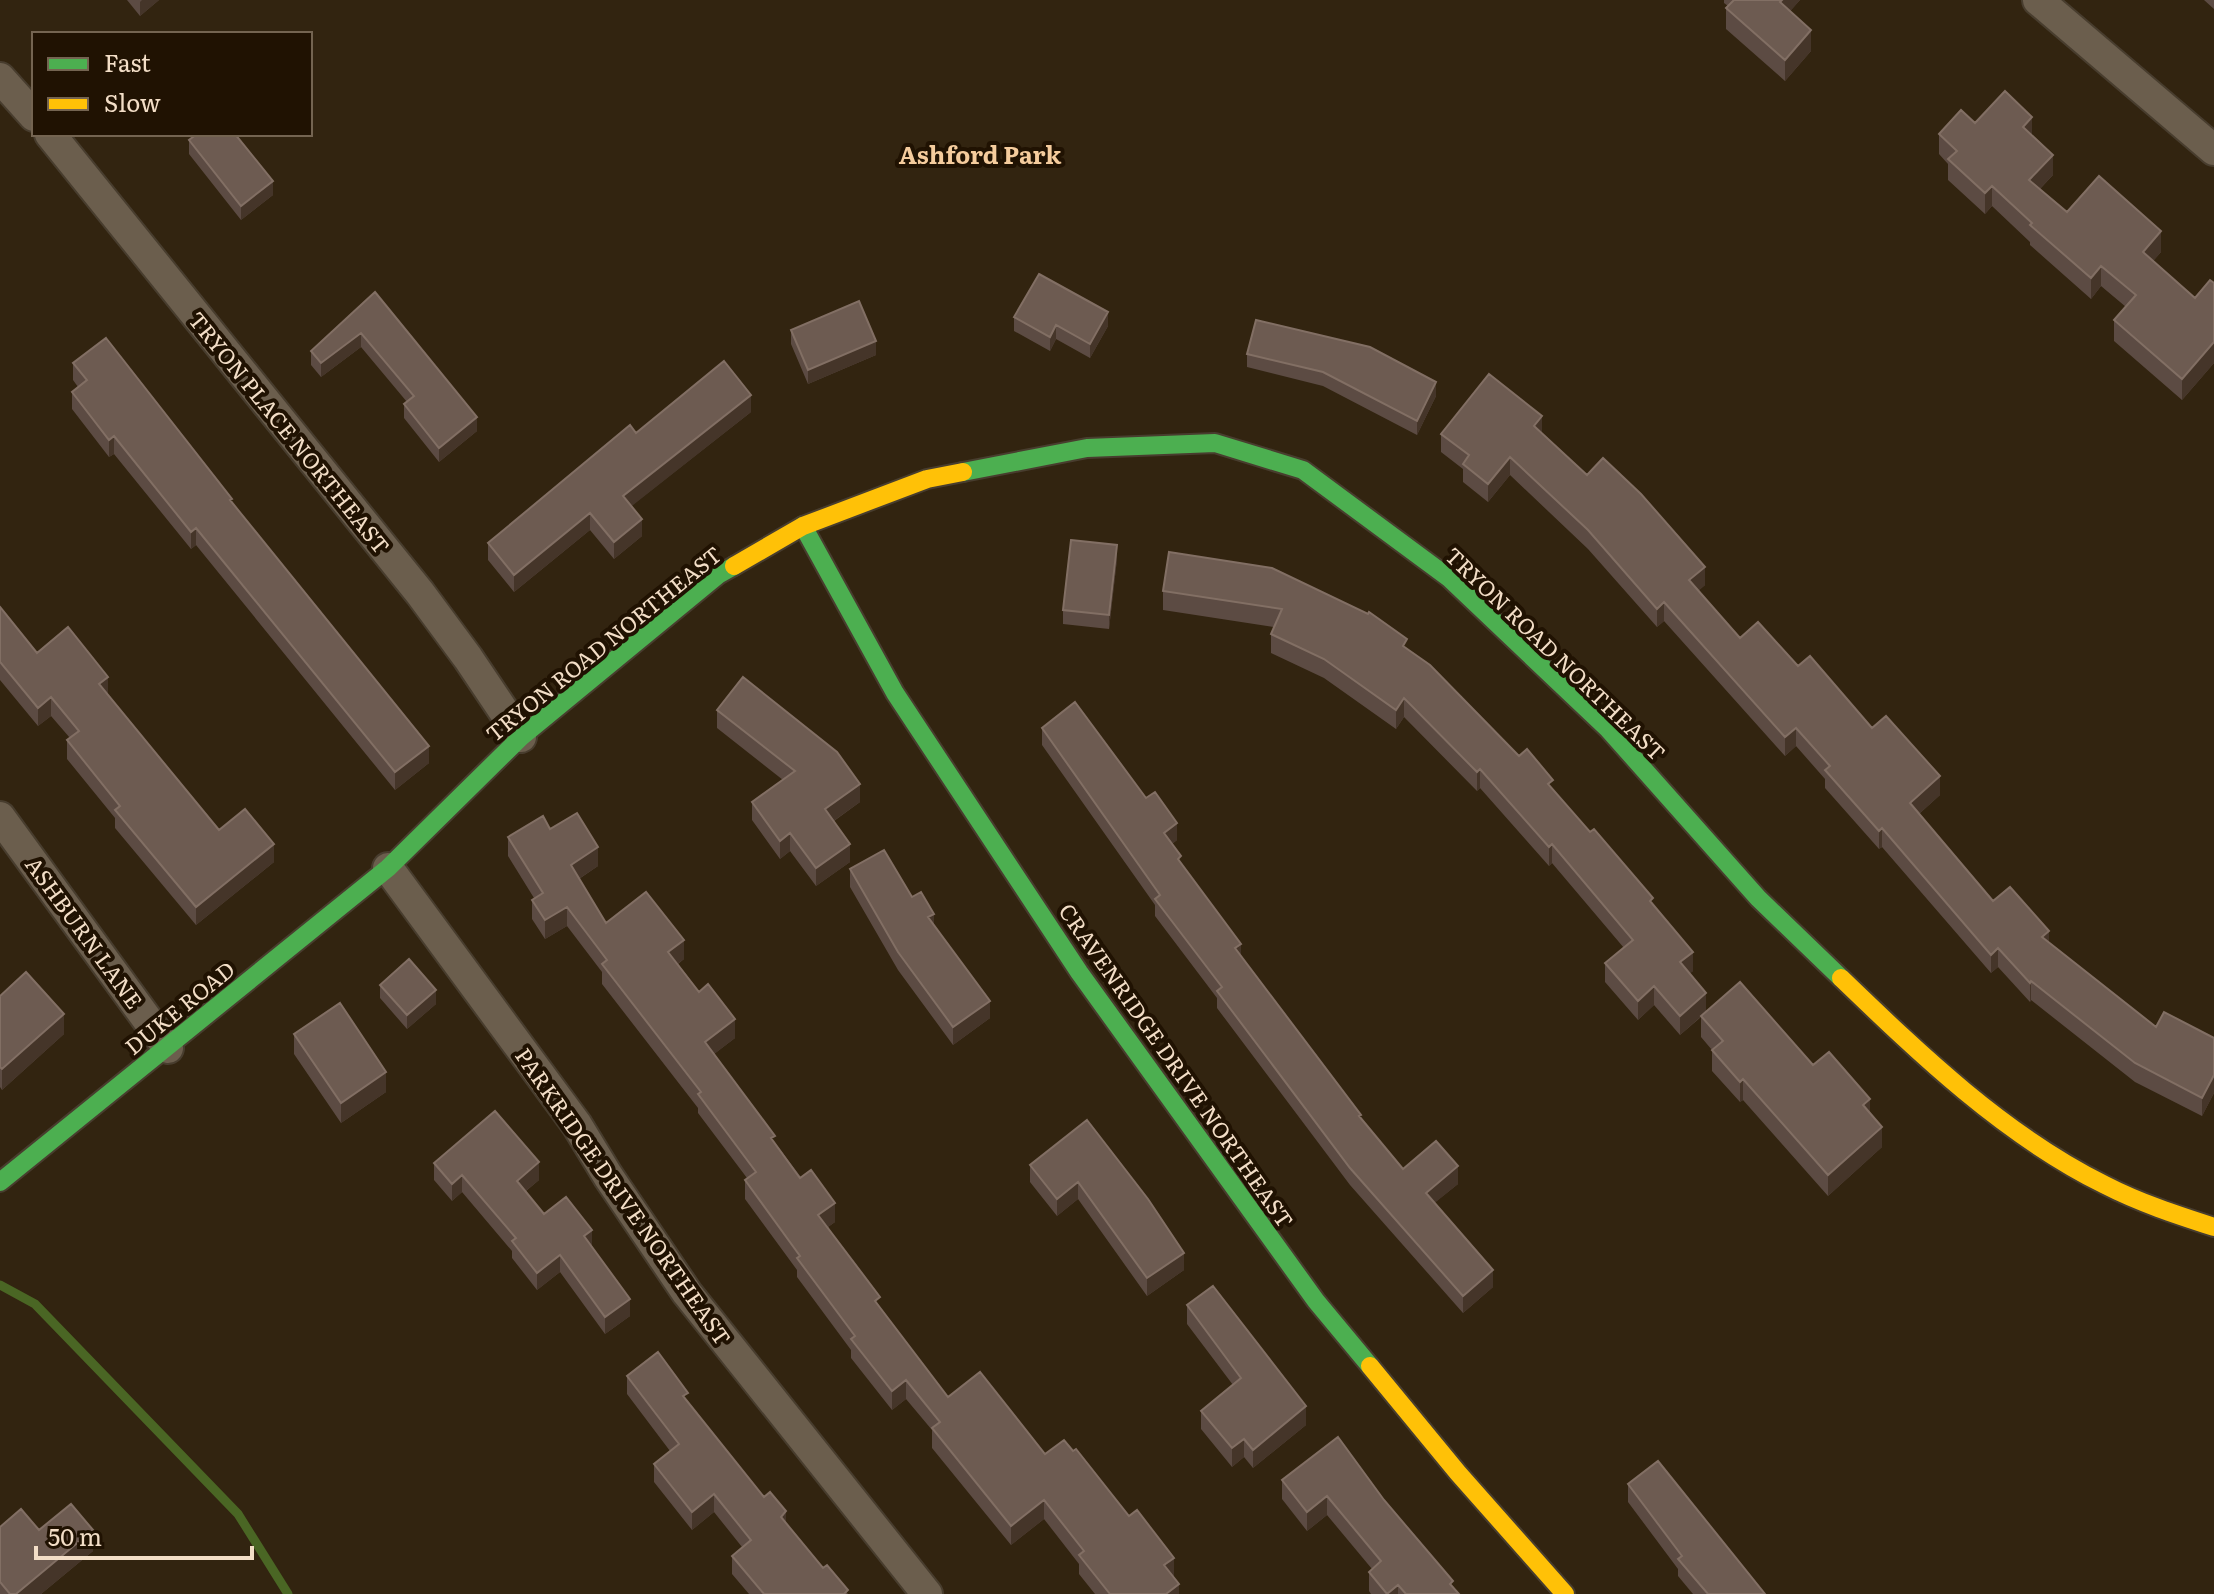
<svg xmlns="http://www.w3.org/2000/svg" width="2214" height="1594" viewBox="0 0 2214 1594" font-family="Literata,serif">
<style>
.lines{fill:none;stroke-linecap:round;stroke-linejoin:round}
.stream{stroke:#4a6624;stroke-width:9}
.street-casing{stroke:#483d2e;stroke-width:34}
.fast-casing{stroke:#483d2e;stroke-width:22}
.slow-casing{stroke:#483d2e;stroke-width:22}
.street{stroke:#6b5e4d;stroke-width:30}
.fast{stroke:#4caf50;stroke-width:18}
.slow{stroke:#ffc107;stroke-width:18}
.wall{fill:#5c4b43}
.shaded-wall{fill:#453529}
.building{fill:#6d5b51;stroke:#826f64;stroke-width:2}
.labels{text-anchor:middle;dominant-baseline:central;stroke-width:8;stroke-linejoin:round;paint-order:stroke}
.street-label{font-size:22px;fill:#f3dec7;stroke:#201202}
.neighbourhood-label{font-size:24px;font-weight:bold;fill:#f5cc9d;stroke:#201202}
</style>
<rect width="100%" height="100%" fill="#322410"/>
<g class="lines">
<!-- stream -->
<path class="stream" d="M0,1285l35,19 203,210 50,80"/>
<!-- street casing -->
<g class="street-casing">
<path id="street" d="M2038,0l176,150
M0,78l34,38
M50,134l370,459 48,65 53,79
M0,817l168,231
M388,868l189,257 31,51 79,117 240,301"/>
</g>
<!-- fast casing -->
<g class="fast-casing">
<path id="fast" d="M963,472l124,-24 128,-5 88,27 146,108 159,151 150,169 83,80
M803,526l92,167 184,279 237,329 54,65
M0,1182l388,-314 133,-131 197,-162 16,-9"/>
</g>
<!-- slow casing -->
<g class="slow-casing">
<path id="slow" d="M734,566l69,-40 124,-47 36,-7
M1841,978c80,77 163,157 264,207 35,18 72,30 109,42
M1370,1366l88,107 107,121"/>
</g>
<!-- street -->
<use href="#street" class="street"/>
<!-- fast -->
<use href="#fast" class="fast"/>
<!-- slow -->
<use href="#slow" class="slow"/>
</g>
<!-- wall -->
<path class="wall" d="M127,0h32l-19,16z
M1724,0h76l-10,11 21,40 -26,30 -59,-52v-21l2,-2 -4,-3z
M2204,0h10v9z
M1975,123l57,13 21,39 -13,14 27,23 94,40 -8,9 42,37 19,-15v80l-32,37 -68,-59v-21l12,-13 -25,-21 -10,13 -61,-54v-3l-38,-36 -7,8 -37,-34v-16l-9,-10v-20z
M189,140l84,55 -32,25 -52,-66z
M375,292l102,139 -38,31 -35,-44v-14l3,-2 -46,-55 -40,30 -10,-12v-14z
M1014,317l94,9 -18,32 -34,-19 -6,12 -36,-20z
M791,330l85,25 -68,29 -17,-40z
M1247,354l189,42 -19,39 -94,-49 -76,-19z
M73,363l159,139 197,261 -34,27 -199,-245 -5,4 -77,-95 -5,3 -37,-48v-17l6,-5 -5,-7z
M751,412l-120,94 11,30 -28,23 -24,-29 -76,62 -26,-32v-17l148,-110z
M1542,433l163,152 -7,6 42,47 58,28 74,62 68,67 -21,19 74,87 56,41 107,85 58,11v55l-12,23 -67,-34 -104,-82 -1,2 -32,-35 -7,6 -109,-126 -3,2 -54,-61v-9l-29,-33 -11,10 -121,-135 -7,6 -69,-78 -78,-74 -22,27 -25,-20v-13l-22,-17v-18z
M1169,552l238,97 146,141 100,115 40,66 -3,2 16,38 107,54 57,48 12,34 -54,49 -85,-96 -3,2 -28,-31v-21l-11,-13v-20l-21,18 -26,-30 -16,15 -33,-38v-19l19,-15 -72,-85 -3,3 -69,-78 -3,3 -73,-74 -8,12 -72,-51 -53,-25v-19l3,-7 -111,-17v-19z
M1117,559l-8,70 -46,-5v-14z
M0,607l37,46 71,42 111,135 55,32 -78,63 -81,-97v-10l-48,-59v-19l3,-2 -19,-22 -13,10 -38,-46z
M717,710l143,92 -26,19 16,41 -34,24 -26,-35 -10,8 -28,-39v-18l31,-22 -66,-52z
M1042,728l135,112 -5,4 9,20 60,92 120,162 42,51 55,15 -24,19 59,84 -30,26 -113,-128 -133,-177v-10l-62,-82v-11l-113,-160z
M550,829l48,37 -19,13 27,44 78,36 -6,5 57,74 -21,16 61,89 60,79 -7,5 52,80 68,90 97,57 129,123 5,17h-84l-16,-20v-10l-35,-45 -33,26 -79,-97v-18l-26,-31 -14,11 -41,-52v-8l-54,-73v-7l-52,-71v-19l2,-2 -49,-65v-5l-96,-124v-12l-35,-46 -22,13 -13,-20v-19l2,-2 -26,-42v-19z
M850,869l62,28 22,28 56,93 -37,27 -55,-75 -48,-83z
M380,985l56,19 -29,25 -27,-31z
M0,996l64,38 -62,56 -2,-3z
M294,1034l92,58 -45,31 -47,-69z
M434,1163l105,17 -13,11 18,23 48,33 38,69 -25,18 -45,-62 -23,18 -25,-32v-7l-50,-59 -10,9 -18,-21z
M1030,1165l118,34 36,71 -37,26 -69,-97 -21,17 -27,-34z
M1187,1305l119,120 -53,43 -9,-11 -12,10 -31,-38v-18l32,-26 -46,-61z
M627,1376l61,26 76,95 59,71 25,26h-99l-17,-20v-18l10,-9 -28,-35 -22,18 -38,-48v-18l16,-13 -43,-57z
M1282,1480l102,20 75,94h-88l-2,-3v-19l3,-3 -45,-54 -20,16 -25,-32z
M1628,1484l137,110h-72l-15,-18v-7l-50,-67z
M0,1527l39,3 54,21 -52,43h-41z"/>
<!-- shaded-wall -->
<path class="shaded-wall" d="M142,0h17l-19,16v-14z
M1782,0h18l-20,23v-21z
M1811,30v21l-26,30v-21z
M2032,117v20l-9,-10z
M2053,155v20l-24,25v-20z
M273,181v14l-32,25v-14z
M1992,186v20l-7,8v-21z
M2161,231v21l-18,21v-21z
M2101,266v20l-10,13v-21z
M1108,312v14l-18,32v-14z
M1056,325v14l-6,12v-14z
M361,333v14l-40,30v-14z
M876,341v14l-68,29v-14z
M2214,342v21l-32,37v-21z
M1436,382v14l-19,39v-14z
M751,395v17l-128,101v-17z
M1542,416v18l-8,-8z
M477,417v14l-38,31v-14z
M114,436v18l-5,3v-17z
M1510,457v18l-22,27v-18z
M590,513v17l-76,62v-17z
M642,519v17l-28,23v-17z
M196,528v17l-5,4v-17z
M1117,545v14l-8,70v-14z
M1705,567v18l-16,14v-19z
M1664,602v19l-7,6v-18z
M108,677v18l-9,-11z
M51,697v19l-13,10v-18z
M1404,698v19l-8,12v-19z
M1796,728v18l-11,10v-19z
M429,746v17l-34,27v-18z
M1480,769v19l-3,3v-19z
M1940,776v19l-30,27v-19z
M860,784v18l-35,25v-18z
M1177,823v17l-13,10v-17z
M1882,828v19l-3,2v-18z
M790,833v18l-10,8v-18z
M274,844v18l-78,63v-18z
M850,844v18l-34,24v-18z
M1552,844v19l-3,3v-19z
M598,847v19l-27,18v-19z
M567,907v19l-22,13v-19z
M934,914v17l-6,-14z
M2049,931v18l-7,-12z
M684,940v19l-16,12v-19z
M1241,944v17l-6,-13z
M1998,948v19l-7,6v-18z
M1693,952v19l-13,11v-20z
M2031,981v19l-1,2v-19z
M1654,986v19l-16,15v-19z
M436,990v14l-29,25v-14z
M1706,993v19l-26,23v-19z
M990,1001v17l-37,27v-18z
M64,1014v20l-62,56v-21z
M735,1019v19l-30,23v-19z
M386,1072v20l-45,31v-20z
M2214,1075v18l-12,23v-18z
M1743,1079v21l-3,2v-20z
M1870,1099v20l-7,-14z
M1882,1127v20l-54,49v-21z
M539,1162v18l-22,18v-17z
M1458,1166v18l-32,26v-17z
M462,1175v17l-10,9v-17z
M1078,1182v17l-21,17v-17z
M835,1203v19l-17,12v-19z
M592,1230v17l-8,-11z
M1184,1253v17l-37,26v-18z
M560,1255v17l-23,18v-17z
M1493,1270v17l-30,26v-17z
M630,1299v17l-25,18v-17z
M906,1380v19l-14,11v-19z
M1306,1406v19l-53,43v-18z
M1244,1439v18l-12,10v-19z
M714,1494v18l-22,18v-18z
M1327,1496v19l-20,16v-19z
M1044,1500v19l-33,26v-19z
M786,1511v19l-5,-13z
M93,1530v21l-52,43h-25z
M1174,1558v19l-10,7v-19z
M1179,1584v10h-13z
M1398,1585v9h-11z"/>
<!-- building -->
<path class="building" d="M1734,0h48l-2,2 31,28 -26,30 -59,-52z
M2005,91l27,26 -9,10 30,28 -24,25 38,32 32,-36 62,55 -18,21 52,46 15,-18 4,3v59l-32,37 -68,-59 22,-25 -35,-29 -10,12 -61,-53 2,-2 -40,-37 -7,7 -37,-34 9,-8 -18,-17 22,-24 14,13z
M197,134h38l38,47 -32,25 -52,-66z
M1039,274l69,38 -18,32 -34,-19 -6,12 -36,-20z
M375,292l102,125 -38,31 -35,-44 10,-8 -53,-63 -40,30 -10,-12z
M859,301l17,40 -68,29 -17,-40z
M1256,320l114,27 66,35 -19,39 -94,-49 -76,-18z
M106,338l126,161 -2,1 199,246 -34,26 -199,-244 -5,4 -77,-96 -5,4 -37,-48 15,-12 -14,-17z
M724,361l27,34 -128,101 19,23 -28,23 -24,-29 -76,62 -26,-32 142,-118 6,8z
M1489,374l53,42 -8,10 53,49 16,-17 38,36 64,73 -16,13 51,58 18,-16 40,44 12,-10 62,72 14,-12 54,60 -30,27 83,98 17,-14 39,44 -7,6 114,90 8,-15 50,26v37l-12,23 -67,-35 -104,-82 -1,2 -32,-35 -7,7 -109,-127 -3,3 -54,-61 5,-4 -34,-38 -11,9 -121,-135 -7,7 -69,-79 -78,-73 -22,27 -25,-20 6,-9 -28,-21z
M1071,540l46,5 -8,70 -46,-5z
M1169,552l103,16 96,46 1,-2 38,27 -4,7 27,19 89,91 8,-7 26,31 -5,4 42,48 4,-3 59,69 -3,3 43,51 -13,10 26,31 -26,23 -26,-30 -16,15 -33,-38 28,-23 -81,-96 -3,3 -69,-78 -3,3 -73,-74 -8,12 -72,-51 -53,-25 11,-25 -119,-18z
M0,607l37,46 31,-26 40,50 -9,7 120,146 26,-21 29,35 -78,63 -81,-97 5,-4 -53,-66 12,-9 -28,-34 -13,11 -38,-46z
M743,677l94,75 23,32 -35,25 25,35 -34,24 -26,-35 -10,8 -28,-39 43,-31 -78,-61z
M1075,702l71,96 9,-6 22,31 -13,10 17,23 -3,3 63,85 -6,4 126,167 -2,1 44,53 33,-28 22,25 -32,27 67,77 -30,26 -113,-128 -133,-177 5,-4 -67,-88 5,-4 -118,-167z
M577,813l21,34 -27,18 35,58 40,-31 38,48 -16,12 31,40 9,-8 27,35 -30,23 70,94 -4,2 29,40 11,-8 24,33 -17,12 62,82 -5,4 73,96 32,-25 65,82 19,-14 9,11 3,-2 53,67 8,-6 37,48 -10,7 15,19 -13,10h-56l-31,-39 5,-4 -40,-51 -33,26 -79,-98 8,-6 -34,-42 -14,11 -41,-52 4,-3 -58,-78 3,-2 -55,-76 11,-8 -58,-78 3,-2 -99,-128 5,-4 -40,-53 -22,13 -13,-20 11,-7 -35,-56 35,-21 7,13z
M884,850l28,47 9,-5 13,22 -6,3 62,84 -37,26 -55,-75 -48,-83z
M409,959l27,31 -29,25 -27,-30z
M26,972l38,42 -62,55 -2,-2v-71z
M1740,982l73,83 16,-13 41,47 -7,6 19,22 -54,48 -85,-96 -3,3 -28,-32 11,-9 -22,-25z
M340,1003l46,69 -45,31 -47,-69z
M495,1111l44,51 -22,19 27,33 22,-17 26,33 -8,6 46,63 -25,18 -45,-62 -23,18 -25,-32 4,-3 -54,-63 -10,9 -18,-21z
M1087,1120l61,79 36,54 -37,25 -69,-96 -21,17 -27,-34z
M1213,1286l93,120 -53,44 -9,-11 -12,9 -31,-37 40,-33 -54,-73z
M658,1352l30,41 -5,3 81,101 6,-5 16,19 -5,6 42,51 4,-3 21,25 -4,4h-80l-32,-38 19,-16 -37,-46 -22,18 -38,-48 25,-20 -52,-68z
M1338,1437l46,63 69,81 -3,3 9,10h-53l-8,-9 -11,9 -18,-22 12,-11 -54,-65 -20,16 -25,-32z
M1658,1461l107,133h-57l-30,-35 4,-3 -54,-72z
M71,1504l22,26 -77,64h-6l-10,-12v-55l21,-18 18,21z"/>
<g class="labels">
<!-- street labels -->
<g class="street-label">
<text transform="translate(290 432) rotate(51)">TRYON PLACE NORTHEAST</text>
<text transform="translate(603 643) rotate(-39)">TRYON ROAD NORTHEAST</text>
<text transform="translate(1556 653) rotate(44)">TRYON ROAD NORTHEAST</text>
<text transform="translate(85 932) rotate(54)">ASHBURN LANE</text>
<text transform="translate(179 1007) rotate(-39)">DUKE ROAD</text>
<text transform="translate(1177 1065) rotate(55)">CRAVENRIDGE DRIVE NORTHEAST</text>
<text transform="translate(624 1196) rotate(55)">PARKRIDGE DRIVE NORTHEAST</text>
</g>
<!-- neighbourhood labels -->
<g class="neighbourhood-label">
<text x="980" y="153">Ashford Park</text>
</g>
</g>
<!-- legend -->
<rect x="32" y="32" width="280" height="104" fill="#201202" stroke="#746451" stroke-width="2"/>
<rect x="48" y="58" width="40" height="12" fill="#4caf50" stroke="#746451" stroke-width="2"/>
<text x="104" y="72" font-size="24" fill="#f3dec7">Fast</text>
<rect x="48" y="98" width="40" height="12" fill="#ffc107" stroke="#746451" stroke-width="2"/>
<text x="104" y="112" font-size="24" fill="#f3dec7">Slow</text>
<!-- scale -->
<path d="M36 1546v12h216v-12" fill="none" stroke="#f3dec7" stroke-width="4"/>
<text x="48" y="1546" font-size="24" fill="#f3dec7" stroke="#201202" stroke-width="6" paint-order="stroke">50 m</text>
</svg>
